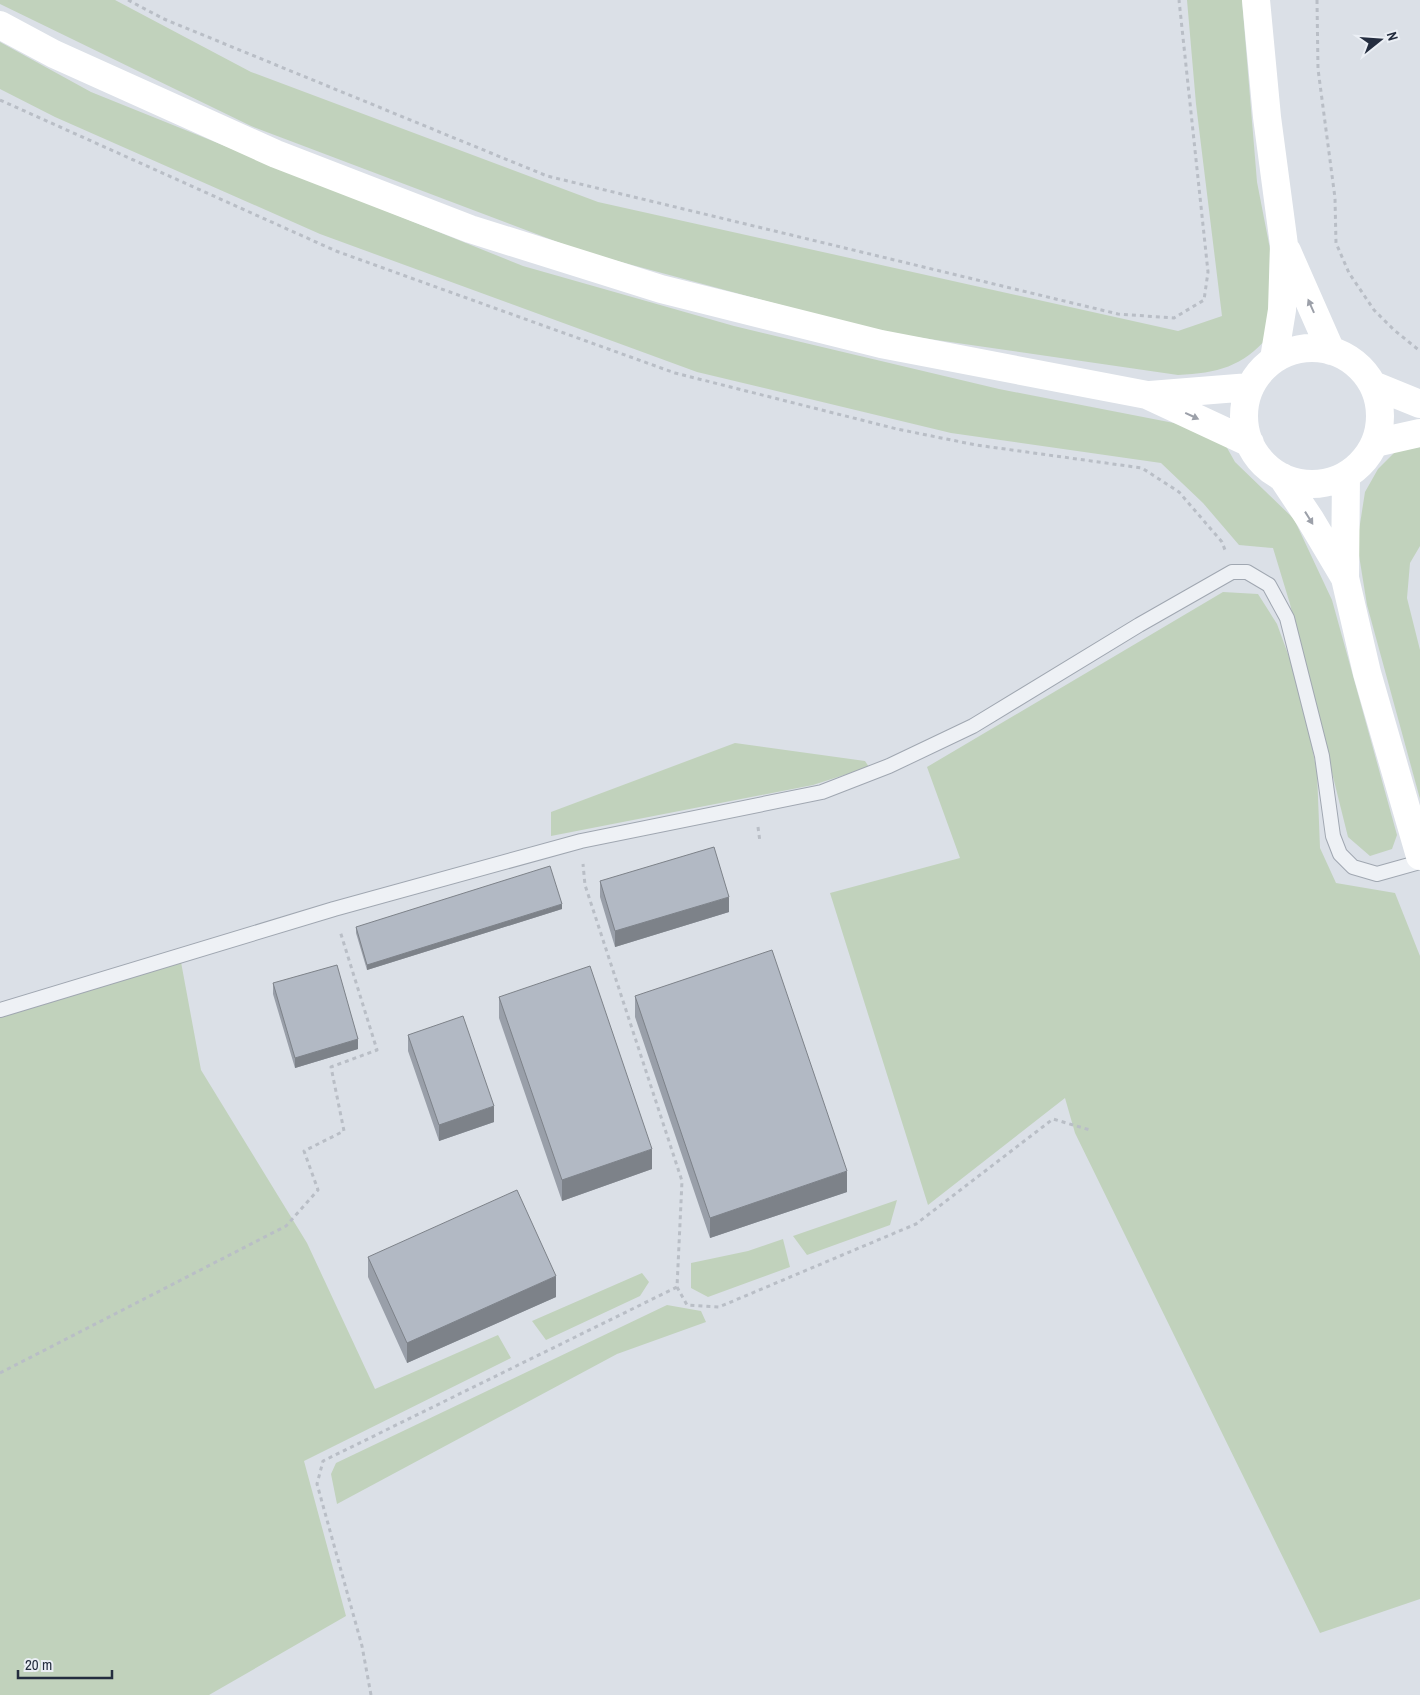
<svg xmlns="http://www.w3.org/2000/svg" width="1420" height="1695" viewBox="0 0 1420 1695" font-family="'Archivo Narrow',sans-serif">
<style>
.green{fill:#c1d2bc}
.lines{fill:none;stroke-linecap:round;stroke-linejoin:round}
.lane-casing{stroke:#a0a7b1;stroke-width:16}
.path{stroke:#b9bec6;stroke-width:3;stroke-dasharray:4 4;stroke-linecap:butt}
.lane{stroke:#eef1f5;stroke-width:14}
.secondary{stroke:#fff;stroke-width:28}
.wall{fill:#999fa9}
.shaded-wall{fill:#7d8289}
.building{fill:#b2b9c4;stroke:#7d8289}
.oneway{fill:#9ca0a9}
</style>
<rect width="100%" height="100%" fill="#dbe0e7"/>
<!-- green -->
<path class="green" d="M0,0h115l136,72 347,130 580,129 44,-15 -26,-212 -9,-104h55l15,182 13,67 -1,87c-27,31 -51,37 -91,39l-297,-43 -297,-80 -333,-126 -251,-122z
M0,42l91,50 432,174 211,60 265,63 180,35 47,22 9,16 59,57 38,81 65,235 -5,14 -22,7 -22,-19 -58,-233 -17,-56 -34,-3 -36,-42 -42,-40 -210,-30 -254,-61 -377,-138 -265,-117 -55,-28z
M1420,447v99l-10,17 -3,35 13,52v149l-53,-194 -10,-62 8,-51 13,-23 20,-20z
M1223,592l35,2 19,30 23,63 17,85 3,76 16,35 59,10 25,63v643l-100,34 -245,-500 -10,-35 -137,107 -98,-312 130,-35 -33,-91z
M735,743l130,18 4,6 -56,18 -262,51v-24z
M181,962l20,108 106,173 68,146 123,-54 13,23 -207,103 42,155 -137,79h-209v-678z
M897,1200l-7,25 -83,30 -14,-19z
M783,1239l7,28 -82,30 -17,-9v-25l57,-12z
M642,1273l7,9 -9,14 -94,44 -14,-19z
M667,1305l34,6 5,11 -89,32 -280,150 -6,-30 5,-11z"/>
<g class="lines">
<!-- lane casing -->
<g class="lane-casing">
<path id="lane" d="M0,1010l334,-101 247,-68 241,-49 67,-26 84,-40 166,-101 93,-53h15l22,13 18,33 35,138 11,80 7,18 13,13 24,7 43,-12"/>
</g>
<!-- path -->
<path class="path" d="M128,0l36,19 383,157 571,138 56,4 30,-18 4,-28 -29,-272
M1317,0l1,69 17,129 1,45 13,30 25,37 20,20 26,21
M0,100l336,151 339,122 222,56 79,16 166,23 37,24 43,50 3,8
M758,827l2,15
M677,1287l10,18 32,2 197,-83 137,-105 37,11
M0,1373l286,-147 32,-36 -14,-39 40,-20 -13,-64 46,-17 -37,-119
M371,1695l-9,-49 -45,-162 6,-23 354,-174 5,-106 -97,-296 -2,-21"/>
<!-- lane -->
<use href="#lane" class="lane"/>
<!-- secondary -->
<path class="secondary" d="M1256,0l11,117 17,128 -2,65 -8,49
M0,25l54,29 222,100 194,75 191,60 220,55 266,51 103,48
M1287,251l44,100
M1244 416a68 68 0 1 1 136 0a68 68 0 1 1-136 0Z
M1373,385l47,19
M1150,395l100,-8
M1375,443l45,-10
M1346,475l-1,103 22,95 53,183
M1282,477l28,42 35,59"/>
</g>
<!-- wall -->
<path class="wall" d="M600,881l129,31 -114,35 -15,-50z
M562,909l-195,61 -11,-37v-6z
M273,983l85,66 -63,19 -22,-74z
M635,996l212,196 -137,46 -75,-221z
M499,997l153,172 -90,32 -63,-183z
M408,1035l86,87 -55,19 -31,-90z
M368,1257l188,40 -149,66 -39,-86z"/>
<!-- shaded-wall -->
<path class="shaded-wall" d="M729,897v15l-114,35v-16z
M562,904v5l-195,61v-5z
M358,1039v10l-63,19v-10z
M494,1106v16l-55,19v-16z
M652,1149v20l-90,32v-21z
M847,1171v21l-137,46v-20z
M556,1276v21l-149,66v-20z"/>
<!-- building -->
<path class="building" d="M714,847l15,50 -114,34 -15,-50z
M550,866l12,38 -195,61 -11,-38z
M772,950l75,221 -137,47 -75,-222z
M337,965l21,74 -63,19 -22,-75z
M590,966l62,183 -90,31 -63,-183z
M463,1016l31,90 -55,19 -31,-90z
M517,1190l39,86 -149,67 -39,-86z"/>
<!-- one-way arrows -->
<defs><path id="oneway-solid" d="M-6-.8H1V-3.2L6.5 0L1 3.2V.8H-6Z" transform="scale(1.25)"/></defs>
<g class="oneway">
<use href="#oneway-solid" transform="translate(1311 306) rotate(-114)"/>
<use href="#oneway-solid" transform="translate(1192 416) rotate(25)"/>
<use href="#oneway-solid" transform="translate(1309 518) rotate(58)"/>
</g>
<!-- north arrow -->
<g transform="translate(1380 40) rotate(73)" stroke="#ebeff5" stroke-width="4" paint-order="stroke">
<path d="M0-4L9 19L0 12L-9 19Z" fill="#242d3f"/>
<text y="-8" font-size="14" font-weight="bold" text-anchor="middle" fill="#242d3f">N</text>
</g>
<!-- scale -->
<path d="M18 1670v8h94v-8" fill="none" stroke="#242d3f" stroke-width="2.5"/>
<text x="25" y="1670" font-size="15" fill="#242d3f" stroke="#ebeff5" stroke-width="4" paint-order="stroke">20 m</text>
</svg>
